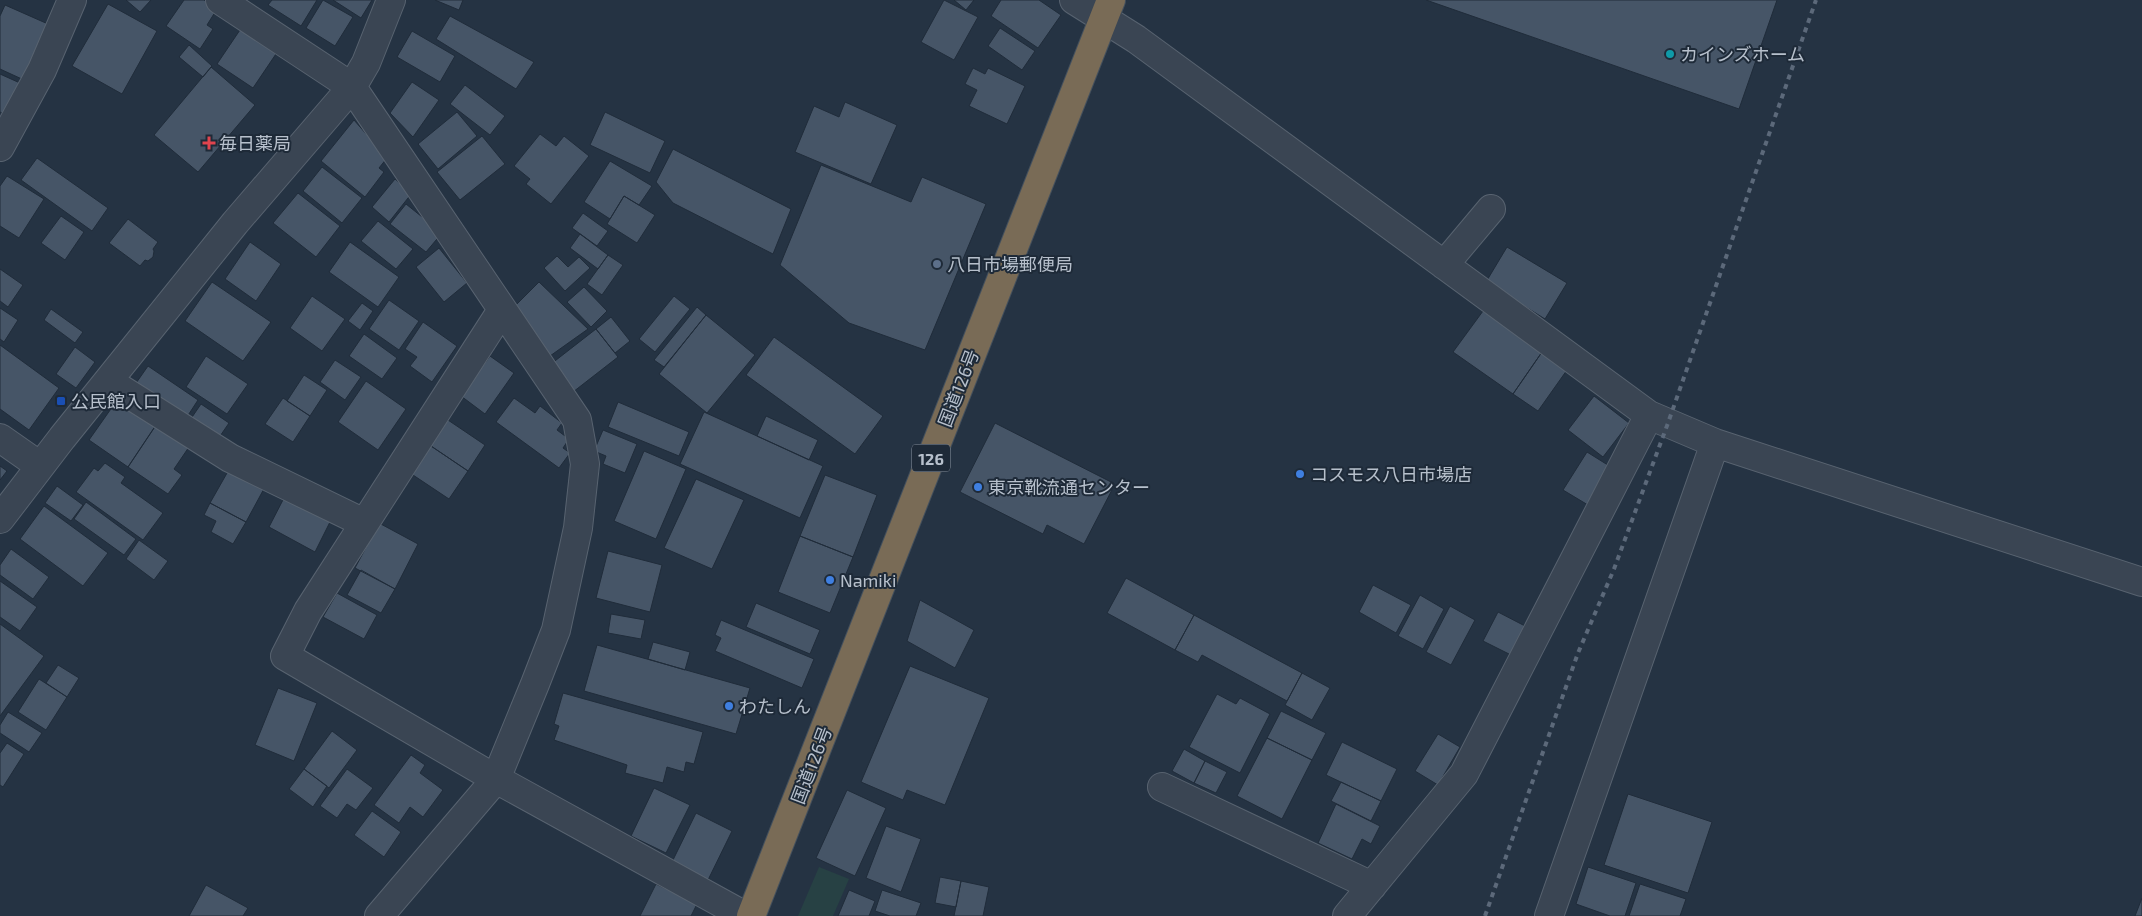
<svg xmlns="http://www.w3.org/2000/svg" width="2142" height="916" viewBox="0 0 2142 916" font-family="'Exo 2','Noto Sans JP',sans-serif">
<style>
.green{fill:#274144}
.building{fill:#465567;stroke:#202c3a}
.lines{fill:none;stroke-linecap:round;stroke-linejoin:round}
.minor-casing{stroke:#586370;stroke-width:30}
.highway-casing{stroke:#44505d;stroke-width:30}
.minor{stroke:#3a4553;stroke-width:28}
.highway{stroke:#796b56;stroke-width:28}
.rail{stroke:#5c697a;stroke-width:4;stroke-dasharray:5 5;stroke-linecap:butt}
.culture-dot{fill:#0f9aa8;stroke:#1e2a38;stroke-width:2}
.health-dot{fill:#e0444e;stroke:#1e2a38;stroke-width:2}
.service-dot{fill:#5c6f8a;stroke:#1e2a38;stroke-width:2}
.transit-dot{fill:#1a4fb4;stroke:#1e2a38;stroke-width:2}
.shop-dot{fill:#3f7fe0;stroke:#1e2a38;stroke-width:2}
.labels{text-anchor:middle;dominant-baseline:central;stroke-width:4;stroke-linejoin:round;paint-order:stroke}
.shield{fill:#1e2a38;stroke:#8993a0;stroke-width:1}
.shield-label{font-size:16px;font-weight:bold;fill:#b7c0cc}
.poi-label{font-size:18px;fill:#b7c0cc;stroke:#1e2a38;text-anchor:start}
.street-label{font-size:18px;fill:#b7c0cc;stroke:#1e2a38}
</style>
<rect width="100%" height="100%" fill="#253343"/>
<!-- green -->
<path class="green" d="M819,867l30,12 -16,37h-35z"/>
<!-- building -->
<path class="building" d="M126,0h25l-11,12z
M184,0h20l13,9 -10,16 6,4 -13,20 -34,-23z
M272,0h45l-16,26 -33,-21z
M323,0l30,17 -18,29 -29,-18z
M333,0h39l-11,18z
M435,0h28l-4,10z
M944,0l34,17 -24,43 -33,-18z
M954,0h20l-8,10z
M1001,0h38l22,15 -23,33 -47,-32z
M1426,0h351l-38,109z
M108,4l49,27 -35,63 -50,-28z
M5,5l43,19 -24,56 -24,-11v-53z
M450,16l84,46 -18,27 -80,-50z
M244,24l36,24 -27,40 -36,-24z
M1000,28l35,23 -13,19 -34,-24z
M412,31l43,25 -15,26 -43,-25z
M189,45l23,21 -9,11 -24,-20z
M211,67l44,38 -57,67 -44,-37z
M973,68l12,6 3,-6 37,18 -18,38 -38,-18 8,-16 -12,-6z
M0,74l20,9 -15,32 -5,-3z
M412,82l27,18 -26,37 -23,-24z
M465,85l40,31 -15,19 -40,-31z
M845,102l52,23 -26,59 -76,-32 19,-46 25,11z
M457,112l20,24 -39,33 -20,-25z
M605,112l60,29 -15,32 -60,-28z
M354,120l33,38 -8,10 5,4 -19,25 -44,-36z
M540,134l16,12 8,-10 25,20 -38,48 -25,-20 4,-5 -16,-13z
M482,136l23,28 -45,36 -23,-28z
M673,149l118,60 -18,45 -100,-51 -17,-21z
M37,158l71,50 -16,23 -71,-51z
M610,161l42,25 -13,19 -15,-9 -14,23 -26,-17z
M821,165l90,37 11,-25 64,27 -61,146 -76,-27 -69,-58z
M322,167l40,31 -20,25 -39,-32z
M7,176l37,23 -25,39 -19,-12v-40z
M395,179l17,14 -23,29 -17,-15z
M298,193l42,33 -24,31 -43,-34z
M624,196l31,19 -18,28 -30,-19z
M406,204l36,29 -16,19 -36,-28z
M583,213l25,18 -11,15 -25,-18z
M61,216l23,16 -19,28 -24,-17z
M128,219l30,23 -5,7 1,2 -1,6 -5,4 -3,-1 -5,6 -31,-23z
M378,221l35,28 -17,20 -35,-28z
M580,234l28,21 -10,14 -28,-21z
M250,242l31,22 -25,37 -31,-22z
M350,242l49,35 -21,30 -49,-35z
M1507,247l60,36 -22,36 -59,-37z
M439,248l28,35 -23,19 -28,-35z
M608,255l15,10 -21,30 -15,-11z
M557,256l11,11 11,-10 11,11 -25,23 -21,-23z
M0,269l23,16 -15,22 -8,-6z
M212,282l59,40 -28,39 -58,-40z
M539,282l49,47 -38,27 -35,-50z
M584,287l23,24 -16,16 -24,-25z
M312,296l33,23 -23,32 -32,-23z
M674,296l16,13 -35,43 -16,-13z
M389,300l30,21 -20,29 -30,-21z
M362,303l11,8 -13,19 -12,-9z
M697,307l9,8 -42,52 -10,-7z
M0,308l18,12 -14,22 -4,-3z
M51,309l32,23 -8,11 -31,-23z
M1483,311l59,41 -29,42 -60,-42z
M706,315l49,40 -48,58 -48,-39z
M611,317l19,24 -15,12 -19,-24z
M423,322l34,24 -25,36 -22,-16 7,-9 -12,-8z
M596,329l22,28 -45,35 -22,-28z
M364,334l33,24 -15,21 -33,-23z
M774,337l109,79 -28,38 -109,-79z
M0,345l59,43 -30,42 -29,-21z
M75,347l20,15 -19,26 -20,-14z
M1542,352l25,18 -29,41 -25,-17z
M206,356l42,28 -21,30 -41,-27z
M490,356l24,17 -29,41 -24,-18z
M335,360l26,17 -16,23 -25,-18z
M148,366l50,34 -13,20 -51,-34z
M304,375l23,15 -17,26 -23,-15z
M366,381l40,28 -28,41 -40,-28z
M120,396l38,26 -30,45 -39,-27z
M1594,396l35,27 -26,34 -35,-27z
M283,398l27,18 -17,26 -28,-18z
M514,398l21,15 5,-7 22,17 -5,7 12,9 -6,9 7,5 -11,15 -63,-46z
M618,402l71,30 -10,24 -71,-29z
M201,404l28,19 -13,19 -28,-19z
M704,412l119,54 -23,52 -120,-54z
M766,416l52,24 -9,20 -52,-24z
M445,418l40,27 -17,26 -40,-27z
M158,422l33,22 -17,25 8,6 -14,19 -40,-27z
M995,423l120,61 -31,60 -37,-19 -4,9 -83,-42z
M603,430l34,14 -12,29 -22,-9 3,-8 -12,-5z
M428,444l40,27 -19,28 -39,-26z
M644,451l42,18 -30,70 -42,-18z
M1587,452l24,15 -23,38 -25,-15z
M105,463l20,14 -4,6 42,30 -20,27 -67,-48 18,-24 4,3z
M0,466l7,5 -7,9z
M231,466l35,19 -20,37 -36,-19z
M825,475l52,20 -24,62 -53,-21z
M696,479l48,21 -32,69 -48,-21z
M57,486l26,19 -12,16 -26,-18z
M286,494l46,24 -17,34 -46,-25z
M86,502l50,37 -12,16 -50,-36z
M210,503l36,19 -13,22 -22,-12 5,-11 -12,-6z
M44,506l64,47 -25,33 -63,-47z
M379,523l39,21 -23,45 -40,-21z
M800,536l53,21 -23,56 -52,-21z
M139,540l29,21 -14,19 -28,-21z
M11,549l38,28 -16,22 -33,-24v-10z
M608,551l54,14 -12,47 -54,-14z
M361,570l34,19 -14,24 -34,-18z
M1126,578l68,37 -19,35 -68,-37z
M0,581l37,26 -17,24 -20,-14z
M1373,585l38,20 -15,28 -37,-21z
M337,593l40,22 -13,24 -41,-22z
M1420,595l24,14 -21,40 -25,-13z
M920,600l54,30 -19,38 -48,-27z
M756,603l64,27 -10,24 -64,-27z
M1450,606l25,14 -24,45 -25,-13z
M1498,612l27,14 -14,29 -28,-14z
M611,614l34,6 -4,19 -33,-6z
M1194,615l108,58 -15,28 -85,-46 -4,7 -23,-12z
M721,620l93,39 -12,29 -87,-37 6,-13 -6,-3z
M0,624l44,32 -44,60z
M653,642l37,10 -5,18 -37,-11z
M597,645l153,43 -14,46 -152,-43z
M58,665l21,13 -12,19 -21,-14z
M910,666l79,32 -44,107 -38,-15 -4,10 -42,-18z
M1302,673l28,15 -18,32 -27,-15z
M39,679l28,18 -21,33 -28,-18z
M278,688l39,15 -23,58 -39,-16z
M563,693l140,39 -9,32 -8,-2 -2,10 -17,-5 -4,16 -38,-10 2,-8 -73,-25 5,-14 -5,-2z
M1217,694l19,10 4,-6 30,16 -30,59 -51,-26z
M1281,711l45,22 -14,27 -45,-22z
M8,712l34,21 -13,19 -29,-19v-8z
M332,731l25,19 -28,38 -25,-19z
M1438,734l22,13 -22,38 -23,-14z
M1267,738l45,22 -30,59 -45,-23z
M1342,742l55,27 -16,32 -55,-26z
M7,743l17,11 -21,33 -3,-2v-32z
M1184,749l21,12 -11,22 -22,-12z
M411,755l14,10 -5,8 23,17 -20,27 -13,-10 -11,16 -25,-18z
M1205,761l22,11 -11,21 -22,-10z
M304,769l23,17 -14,21 -24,-18z
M347,769l26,19 -17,22 -9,-6 -10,14 -17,-12z
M1341,782l40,19 -10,20 -40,-20z
M654,788l36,17 -24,48 -35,-17z
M847,790l39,18 -31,68 -39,-18z
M1628,794l84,28 -24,71 -84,-28z
M1336,804l44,22 -9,18 -9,-5 -10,20 -34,-16z
M372,811l29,21 -17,25 -30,-22z
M696,813l36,18 -24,49 -36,-18z
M886,826l35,13 -20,53 -35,-14z
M1588,867l48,16 -11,33h-15l-34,-12z
M940,877l21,4 -5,26 -21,-4z
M961,881l28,6 -6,29h-29z
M656,884l41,20 -6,12h-51z
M1640,884l46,15 -6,17h-51z
M206,885l42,23 -5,8h-54z
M849,890l26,11 -6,15h-31z
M882,890l39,13 -5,13h-26l-15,-5z
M2142,898v18h-7z"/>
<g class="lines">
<!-- minor casing -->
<g class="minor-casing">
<path id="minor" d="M220,0l132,87 225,333 8,44 -7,64 -22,102 -21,54 -39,95 -117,137
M1074,0l62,39 513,376 66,28 427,139
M0,147l42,-77 30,-70
M1444,265l47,-56
M502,310l-194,301 -23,45 211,123 249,137
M108,381l122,77 134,65
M0,438l40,28
M0,519l62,-81 173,-215 117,-136 14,-24 25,-63
M1162,787l210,99
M1347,916l117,-142 185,-359
M1549,916l166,-473"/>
</g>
<!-- highway casing -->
<g class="highway-casing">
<path id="highway" d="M751,916l360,-916"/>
</g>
<!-- minor -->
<use href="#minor" class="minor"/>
<!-- highway -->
<use href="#highway" class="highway"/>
<!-- rail -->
<path class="rail" d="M1485,916l93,-263 36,-84 54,-146 148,-423"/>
</g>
<!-- markers -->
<circle class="culture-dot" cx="1670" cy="54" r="5"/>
<path class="health-dot" d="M206.5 135.5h5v5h5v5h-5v5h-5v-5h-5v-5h5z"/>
<circle class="service-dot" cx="937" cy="264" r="5"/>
<rect class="transit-dot" x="56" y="396" width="10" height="10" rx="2.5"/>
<g class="shop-dot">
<circle cx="1300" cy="474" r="5"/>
<circle cx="978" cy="487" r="5"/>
<circle cx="830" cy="580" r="5"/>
<circle cx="729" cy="706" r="5"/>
</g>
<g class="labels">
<!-- shield labels -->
<rect class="shield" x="912" y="444.5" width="38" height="27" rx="4"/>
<g class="shield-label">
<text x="931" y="458">126</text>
</g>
<!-- poi labels -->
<g class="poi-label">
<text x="1680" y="54">カインズホーム</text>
<text x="219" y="143">毎日薬局</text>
<text x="947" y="264">八日市場郵便局</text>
<text x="71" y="401">公民館入口</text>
<text x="1310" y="474">コスモス八日市場店</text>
<text x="988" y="487">東京靴流通センター</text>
<text x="840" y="580">Namiki</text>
<text x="739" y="706">わたしん</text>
</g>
<!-- street labels -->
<g class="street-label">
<text transform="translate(958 388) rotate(-69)">国道126号</text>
<text transform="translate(811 765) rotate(-69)">国道126号</text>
</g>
</g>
</svg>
